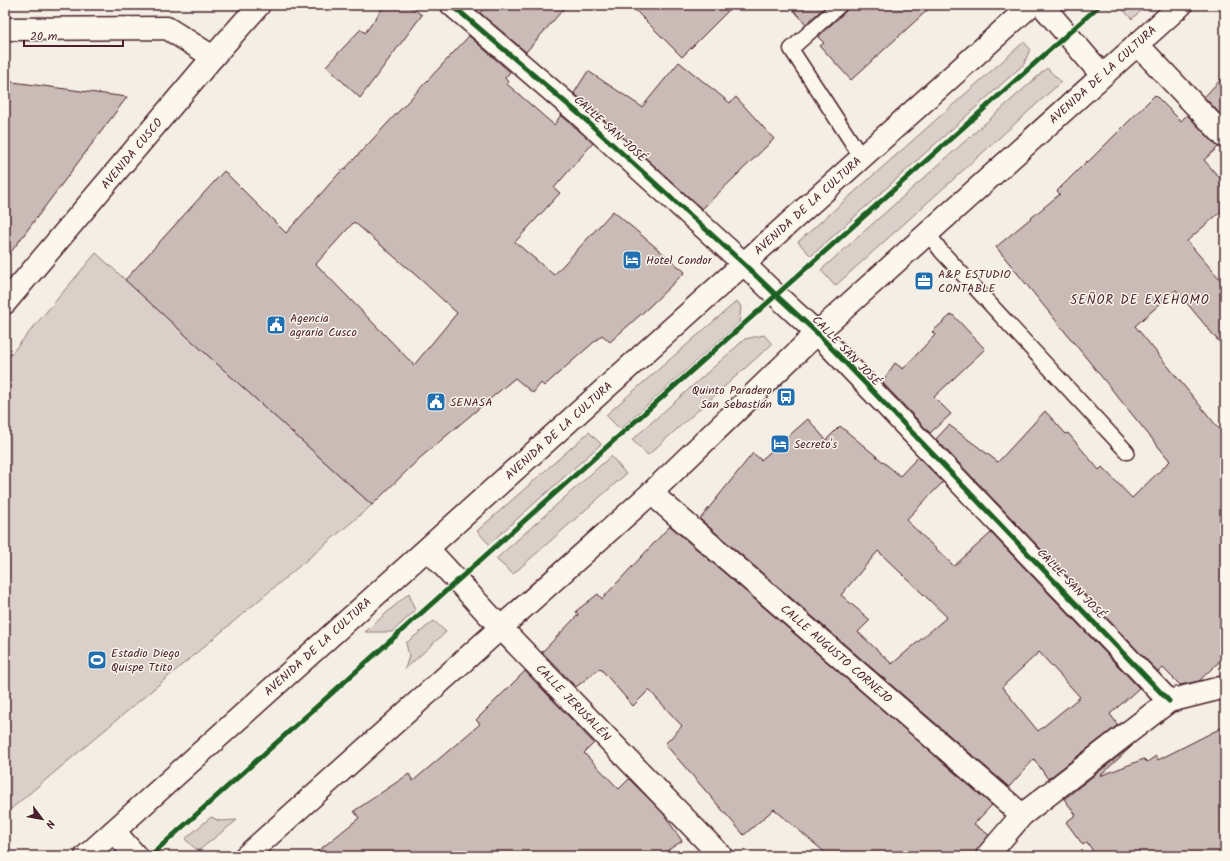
<svg xmlns="http://www.w3.org/2000/svg" width="1230" height="861" viewBox="0 0 1230 861" font-family="Kalam,sans-serif">
<style>
.green{fill:#dbd0c9;stroke:#92787a}
.building{fill:#cabbb6;stroke:#4a1f2b;fill-rule:evenodd}
.lines{fill:none;stroke-linecap:round;stroke-linejoin:round}
.lane-casing{stroke:#4a1f2b;stroke-width:17}
.street-casing{stroke:#4a1f2b;stroke-width:25}
.secondary-casing{stroke:#4a1f2b;stroke-width:25}
.highway-casing{stroke:#4a1f2b;stroke-width:25}
.lane{stroke:#fbf7ec;stroke-width:14}
.street{stroke:#fbf7ec;stroke-width:22}
.secondary{stroke:#fbf7ec;stroke-width:22}
.highway{stroke:#fbf7ec;stroke-width:22}
.cycleway-casing{stroke:#fbf7ec;stroke-width:8}
.cycleway{stroke:#1b5e20;stroke-width:5}
.labels{text-anchor:middle;dominant-baseline:central;stroke-width:3;stroke-linejoin:round;paint-order:stroke}
.street-label{font-size:12px;fill:#4a1f2b;stroke:#fbf7ec}
.poi-label{font-size:12px;fill:#4a1f2b;stroke:#fbf7ec;text-anchor:start}
.neighbourhood-label{font-size:13px;letter-spacing:1px;fill:#4a1f2b;stroke:#fbf7ec}
</style>
<rect width="100%" height="100%" fill="#f4eee4"/>
<filter id="ink" filterUnits="userSpaceOnUse"><feTurbulence type="fractalNoise" baseFrequency=".025" numOctaves="2"/><feDisplacementMap in="SourceGraphic" scale="8" xChannelSelector="R" yChannelSelector="G"/><feConvolveMatrix kernelMatrix="1 2 1 2 8 2 1 2 1" color-interpolation-filters="sRGB"/></filter>
<g filter="url(#ink)">
<!-- green -->
<path class="green" d="M1118,5h29l-15,14z
M1024,42l6,7 -6,15 -213,192 -13,-14z
M1047,68l14,14 -226,204 -14,-16z
M96,253l276,252 -367,309v-453z
M737,301l4,6 -2,16 -119,106 -14,-14z
M764,335l8,9 -124,111 -16,-15 113,-101z
M589,432l12,12 -112,100 -12,-13z
M611,456l15,18 -113,100 -17,-15z
M409,593l6,18 -23,21h-27z
M434,621l12,11 -41,37 4,-13 -3,-13z
M211,817l9,4 17,-1 -39,31 -13,-12z"/>
<!-- building -->
<path class="building" d="M385,5h23l14,10 -62,83 -34,-32 35,-37 4,4z
M486,5h81l-41,47 -46,-39z
M630,5h104l-52,52z
M789,5h38l-21,19z
M848,5h85l-82,75 -31,-34 4,-3 -6,-6 28,-26z
M469,36l41,36 -5,6 3,4 -1,2 47,41 7,-10 32,28 -39,45 6,5 -45,49 39,33 59,-64 72,61 -36,35 -39,35 -8,-7 -58,51 -3,-3 -8,10 -18,-15 -95,80 -48,47 -247,-225 99,-109 62,62 56,-63 1,1zM354,222l65,56 38,35 -43,52 -98,-101z
M679,62l51,41 6,-6 38,42 -72,70 -128,-116 14,-22 54,36z
M1225,75v44l-21,-22z
M5,81l122,16 -122,163z
M1155,95l26,26 6,-6 31,32 -14,13 21,24v24l-38,33 38,44v64l-49,-59 -41,36 90,110v220l-26,25 -19,4 -17,-17 -5,4 -222,-233 13,-14 49,37 47,-51 21,23 2,-1 31,37 3,-3 30,31 38,-37 -174,-214 64,-53 -3,-3 30,-30 1,1z
M952,314l33,35 -51,48 17,17 -21,19 -48,-51 13,-19 8,6 32,-34 -3,-3z
M808,419l18,21 14,-14 60,50 18,-19 25,25 -37,38 48,46 37,-33 148,155 -29,26 8,11 -70,54 -14,-20 -25,28 -309,-268 53,-66 8,7zM878,551l69,66 -55,47 -34,-32 12,-12 -29,-25zM1039,652l41,45 -42,34 -36,-44z
M670,526l322,279 -18,19 15,11 -16,21h-144l-55,-47 -30,26 -79,-91 17,-18 -33,-36 -16,16 -33,-38 -24,19 -34,-35 36,-37 -2,-4 22,-17 4,5z
M525,671l69,72 -10,10 35,36 10,-10 34,34 19,28 -23,15h-347l47,-38 -5,-7 55,-37 4,7 67,-57 -4,-4z
M1225,726v130h-129l-9,-14 -4,3 -17,-23 10,-7 -12,-16 69,-54 -33,31 44,-17 3,3 9,-6 2,4z"/>
<g class="lines">
<!-- lane casing -->
<g class="lane-casing">
<path id="lane" d="M840,5l-49,44 71,109
M928,233l13,18 186,201"/>
</g>
<!-- street casing -->
<g class="street-casing">
<path id="street" d="M452,5l127,109 165,150 32,31 41,38 352,368
M5,29l162,-1 46,29
M1137,44l88,93
M651,493l371,322
M428,549l73,79 220,228
M114,831l22,25
M987,856l35,-41 147,-114 56,-14"/>
</g>
<!-- secondary casing -->
<g class="secondary-casing">
<path id="secondary" d="M5,303l208,-246 46,-52"/>
</g>
<!-- highway casing -->
<g class="highway-casing">
<path id="highway" d="M1042,5l60,70
M86,856l945,-851
M246,856l405,-363 166,-160 364,-328"/>
</g>
<!-- lane -->
<use href="#lane" class="lane"/>
<!-- street -->
<use href="#street" class="street"/>
<!-- secondary -->
<use href="#secondary" class="secondary"/>
<!-- highway -->
<use href="#highway" class="highway"/>
<!-- cycleway casing -->
<g class="cycleway-casing">
<path id="cycleway" d="M452,5l127,109 165,150 32,31 41,38 352,368
M150,856l950,-851"/>
</g>
<!-- cycleway -->
<use href="#cycleway" class="cycleway"/>
</g>
</g>
<!-- icons -->
<defs>
<g id="hotel-square" transform="scale(1)"><rect x="-9" y="-9" width="18" height="18" rx="4" fill="#1f6fb2" stroke="#fbf7ec"/><path d="M-6-4.5h1.5V1H6V5H4.5V3h-9V5H-6ZM-4 0a1.8 1.8 0 1 1 3.6 0ZM.5 0V-2.5h3Q6-2.5 6 0Z" fill="#fff"/></g>
<g id="office-square" transform="scale(1)"><rect x="-9" y="-9" width="18" height="18" rx="4" fill="#1f6fb2" stroke="#fbf7ec"/><path d="M-6-3h4V-5.5h4V-3h4V5H-6ZM-1-4.5V-3h2v-1.5ZM-6 0V1H6V0Z" fill="#fff"/></g>
<g id="civic-square" transform="scale(1)"><rect x="-9" y="-9" width="18" height="18" rx="4" fill="#1f6fb2" stroke="#fbf7ec"/><path d="M-.6-6.5H3V-4.5H.6V-3L4-1V1h2V6H-6V1h2V-1L-.6-3ZM-1.2 2.5V6h2.4V2.5Z" fill="#fff"/></g>
<g id="bus-square" transform="scale(1)"><rect x="-9" y="-9" width="18" height="18" rx="4" fill="#1f6fb2" stroke="#fbf7ec"/><path d="M-5-6H5V4H4V6H2V4H-2V6H-4V4H-5ZM-3.5-4V0h7V-4ZM-3.5 1.2v1.5H-2V1.2ZM2 1.2v1.5H3.5V1.2Z" fill="#fff"/></g>
<g id="stadium-square" transform="scale(1)"><rect x="-9" y="-9" width="18" height="18" rx="4" fill="#1f6fb2" stroke="#fbf7ec"/><path d="M0-5a6.5 5 0 1 0 0 10a6.5 5 0 1 0 0-10ZM-3.5-1.8h7v3.6h-7Z" fill="#fff"/></g>
</defs>
<g fill-rule="evenodd">
<use href="#hotel-square" x="632" y="260"/>
<use href="#office-square" x="924" y="281"/>
<use href="#civic-square" x="276" y="325"/>
<use href="#bus-square" x="786" y="397"/>
<use href="#civic-square" x="436" y="402"/>
<use href="#hotel-square" x="780" y="444"/>
<use href="#stadium-square" x="97" y="660"/>
</g>
<g class="labels">
<!-- street labels -->
<g class="street-label">
<text transform="translate(1103 75) rotate(-42)">AVENIDA DE LA CULTURA</text>
<text transform="translate(610 129) rotate(42)">CALLE SAN JOSÉ</text>
<text transform="translate(132 154) rotate(-50)">AVENIDA CUSCO</text>
<text transform="translate(808 206) rotate(-42)">AVENIDA DE LA CULTURA</text>
<text transform="translate(846 351) rotate(46)">CALLE SAN JOSÉ</text>
<text transform="translate(559 431) rotate(-42)">AVENIDA DE LA CULTURA</text>
<text transform="translate(1071 584) rotate(46)">CALLE SAN JOSÉ</text>
<text transform="translate(318 647) rotate(-42)">AVENIDA DE LA CULTURA</text>
<text transform="translate(836 654) rotate(41)">CALLE AUGUSTO CORNEJO</text>
<text transform="translate(573 703) rotate(46)">CALLE JERUSALÉN</text>
</g>
<!-- poi labels -->
<g class="poi-label">
<text x="646" y="260">Hotel Condor</text>
<text x="938" y="274">A&amp;P ESTUDIO<tspan x="938" dy="14">CONTABLE</tspan></text>
<text x="290" y="318">Agencia<tspan x="290" dy="14">agraria Cusco</tspan></text>
<text x="772" y="390" text-anchor="end">Quinto Paradero<tspan x="772" dy="14">San Sebastián</tspan></text>
<text x="450" y="402">SENASA</text>
<text x="794" y="444">Secreto's</text>
<text x="111" y="653">Estadio Diego<tspan x="111" dy="14">Quispe Ttito</tspan></text>
</g>
<!-- neighbourhood labels -->
<g class="neighbourhood-label">
<text x="1140" y="300">SEÑOR DE EXEHOMO</text>
</g>
</g>
<!-- margin -->
<rect width="1230" height="861" fill="none" stroke="#fbf7ec" stroke-width="20"/>
<rect x="10" y="10" width="1210" height="841" fill="none" stroke="#4a1f2b" stroke-width="1.5" filter="url(#ink)"/>
<!-- north arrow -->
<g transform="translate(42 819) rotate(122)" stroke="#fbf7ec" stroke-width="3" paint-order="stroke">
<path d="M0-3L7 15L0 10L-7 15Z" fill="#4a1f2b"/>
<text y="-6" font-size="11" font-weight="bold" text-anchor="middle" fill="#4a1f2b">N</text>
</g>
<!-- scale -->
<path d="M24 40v6h99v-6" fill="none" stroke="#4a1f2b" stroke-width="2"/>
<text x="30" y="40" font-size="12" fill="#4a1f2b" stroke="#fbf7ec" stroke-width="3" paint-order="stroke">20 m</text>
</svg>
